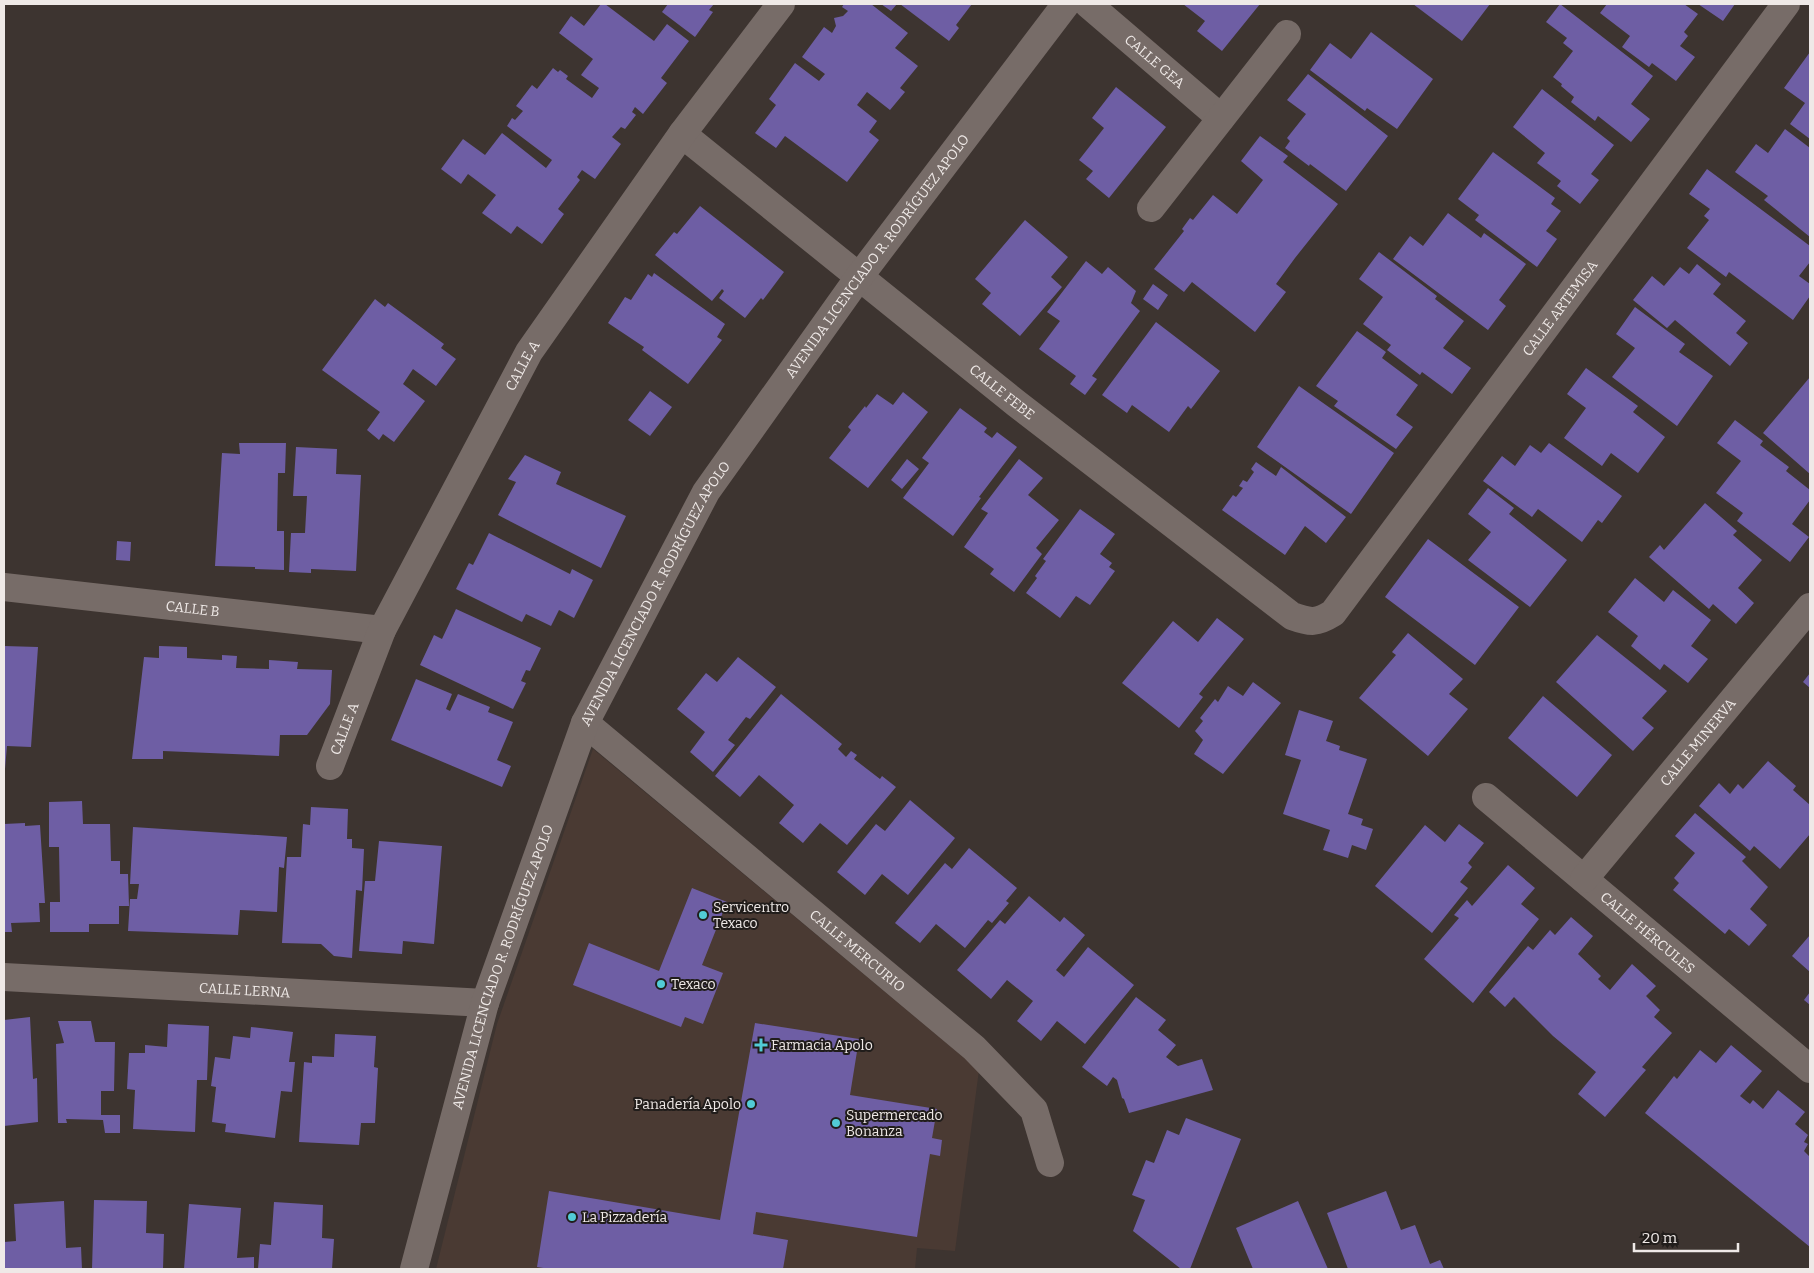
<svg xmlns="http://www.w3.org/2000/svg" width="1814" height="1273" viewBox="0 0 1814 1273" font-family="Bitter,serif">
<style>
.built{fill:#4a3a33}
.building{fill:#6e5ea4}
.lines{fill:none;stroke-linecap:round;stroke-linejoin:round}
.minor{stroke:#776c68;stroke-width:28}
.poi-dot{fill:#52ccd6;stroke:#211d1b;stroke-width:2}
.labels{text-anchor:middle;dominant-baseline:central;stroke-width:4;stroke-linejoin:round;paint-order:stroke}
.street-label{font-size:14px;fill:#efe9e7;stroke:#211d1b}
.poi-label{font-size:14px;fill:#efe9e7;stroke:#211d1b;text-anchor:start}
</style>
<rect width="100%" height="100%" fill="#3d3430"/>
<!-- built -->
<path class="built" d="M593,749l386,321 -24,181 -38,-3 -2,21h-479l61,-245z"/>
<!-- building -->
<path class="building" d="M601,4h4l49,37 13,-17 22,17 -28,37 6,5 -24,31 -8,-7 -3,5 4,3 -11,14 -4,-2 -9,10 9,7 -26,35 -13,-9 -5,7 3,3 -22,29 6,5 -22,30 -25,-18 -6,8 -29,-21 14,-18 -28,-21 -7,10 -20,-15 22,-30 22,16 17,-22 44,35 6,-8 -45,-34 5,-8 3,2 8,-9 -7,-5 16,-21 5,4 16,-21 5,4 2,-2 8,6 -2,3 26,19 7,-10 -18,-13 12,-16 -34,-26 12,-17 13,10z
M668,4h46l-5,6 4,2 -18,25 -33,-25z
M844,4h27l37,29 -13,15 23,18 -18,22 5,4 -15,18 -23,-18 -10,13 20,16 -8,11 10,8 -32,42 -62,-46 -9,12 -21,-15 21,-28 -7,-6 26,-36 24,18 6,-7 -23,-17 22,-30 8,6 4,-7 -2,-8 9,-2 5,-5 -6,-4z
M881,4h16l-6,7z
M900,4h72l-16,21 3,3 -10,13z
M1183,4h77l-38,47 -25,-20 8,-10z
M1413,4h77l-28,37z
M1560,4l93,72 -22,28 19,15 -19,23 -33,-26 -3,5 -24,-19 3,-5 -13,-11 1,-2 -9,-7 20,-26 -10,-8 4,-5 -21,-16z
M1607,4h77l14,10 -14,18 4,4 -8,10 15,11 -19,24 -24,-18 -3,4 -27,-20 8,-11 -30,-23z
M1698,4h37l-12,17z
M1371,32l62,47 -36,50 -30,-21 -2,3 -55,-41 20,-27 21,16z
M1810,52v87l-20,-15 15,-21 -21,-15z
M1308,74l80,62 -42,55 -36,-27 -1,2 -24,-18 5,-7 -3,-3 19,-24 -19,-14z
M1116,87l50,40 -57,71 -23,-19 7,-8 -14,-11 25,-32 -12,-10z
M1542,89l72,56 -23,29 8,6 -19,24 -23,-18 4,-5 -24,-18 8,-10 -32,-26z
M1785,129l25,19v89l-46,-37 4,-4 -33,-24 21,-28 12,9z
M1260,136l28,20 -5,6 55,42 -43,54 -19,26 10,8 -31,40 -63,-50 -8,10 -30,-23 30,-38 -2,-2 8,-11 3,2 20,-25 24,19 26,-34 -22,-19z
M1493,152l62,46 -4,6 10,7 -15,20 11,8 -20,28 -62,-47 4,-5 -21,-16z
M1707,169l103,77v16l-11,14 11,8v12l-17,24 -64,-48 -3,5 -39,-29 22,-28 -5,-4 6,-7 -21,-15z
M700,206l84,66 -21,28 -2,-2 -16,20 -26,-20 5,-7 -2,-2 -10,12 -57,-46 19,-23 3,2z
M1448,213l33,25 3,-5 42,31 -27,36 7,6 -18,24 -95,-71 17,-23 13,10z
M1025,220l43,37 -17,20 11,10 -42,49 -38,-32 9,-11 -16,-14z
M1379,252l58,44 -2,3 29,22 -21,27 28,20 -19,26 -30,-22 -2,3 -33,-25 4,-5 -28,-21 20,-27 -24,-18z
M1086,261l16,13 6,-7 28,24 -5,12 9,8 -48,65 5,3 -12,16 -15,-11 6,-8 -37,-27 21,-28 -13,-9z
M1697,264l24,20 -8,10 33,27 -10,12 12,10 -18,23 -55,-46 -8,8 -34,-28 19,-24 12,10 16,-19 9,7z
M654,273l71,51 -8,13 5,3 -34,44 -46,-34 2,-3 -36,-24 17,-26 6,3 17,-26 4,3z
M1153,284l15,11 -10,15 -15,-11z
M375,299l10,8 3,-4 56,41 -3,4 15,11 -20,27 -23,-17 -10,15 22,17 -31,41 -11,-8 -4,6 -12,-10 13,-18 -58,-42z
M1635,307l50,37 -6,8 34,24 -36,50 -65,-49 23,-29 -19,-14z
M1156,322l64,49 -29,38 -3,-3 -19,26 -37,-27 -5,8 -25,-18z
M1357,331l29,21 -4,6 36,27 -22,30 17,12 -17,22 -62,-43 4,-5 -22,-15z
M1586,368l52,38 -5,6 32,25 -27,36 -27,-20 -9,13 -38,-28 22,-30 -19,-14z
M1810,377v97l-47,-41z
M1299,386l95,67 -43,61 -94,-67z
M650,391l22,16 -22,29 -22,-16z
M903,392l25,20 -60,76 -39,-30 22,-28 -3,-3 17,-21 1,2 11,-14 16,11z
M960,408l27,20 -3,4 8,6 5,-6 20,15 -38,50 2,1 -28,38 -50,-38 26,-35 -7,-5z
M1735,420l28,21 -3,4 29,22 -3,4 24,19v10l-18,24 17,13 -19,25 -53,-41 6,-8 -27,-20 25,-32 -24,-18z
M239,443h47l-1,30h-7l-1,58h7v39l-29,-1v-2l-40,-1 7,-113 18,1z
M1549,443l73,53 -20,27 -4,-3 -16,22 -44,-33 -6,8 -49,-36 19,-25 13,10 15,-21 11,8z
M296,447l41,2 -1,25 25,1 -5,96 -45,-2v4l-22,-1 2,-39h14l2,-37h-14z
M525,455l36,17 -5,12 70,32 -25,52 -103,-53 18,-33 -8,-3z
M907,459l12,10 -17,20 -11,-9z
M1019,459l24,19 -15,17 31,25 -23,28 6,6 -28,38 -24,-18 4,-5 -30,-22 24,-34 -7,-4z
M1256,462l20,14 5,-9 65,50 -20,26 -21,-17 -20,29 -63,-45 11,-15 3,2 7,-9 -4,-2 4,-6 4,2 7,-10 -3,-3z
M1488,488l26,20 -5,6 58,46 -37,47 -62,-47 23,-28 -23,-18z
M1705,503l32,28 -4,4 29,25 -24,28 16,15 -18,21 -23,-20 -4,5 -60,-52 11,-12 4,5z
M1080,509l35,25 -15,20 12,9 -3,4 6,4 -25,34 -14,-9 -16,22 -34,-25 11,-15 -2,-2 11,-15 -3,-2z
M489,533l81,41 2,-5 21,11 -19,38 -15,-8 -8,16 -25,-12 -4,8 -66,-33 13,-26 4,2z
M1428,539l91,68 -44,58 -90,-68z
M117,541l14,1 -1,19 -14,-1z
M1635,578l29,24 9,-12 38,30 -20,26 17,13 -20,24 -24,-19 -4,6 -29,-24 7,-10 -30,-24z
M456,609l85,39 -11,23 -4,-1 -5,11 5,2 -13,26 -93,-44 14,-30 8,4z
M1217,618l27,21 -45,55 4,3 -24,31 -57,-45 51,-62 25,21z
M1408,633l55,46 -14,15 19,15 -40,47 -69,-58 37,-43 -4,-3z
M1597,635l70,56 -25,27 12,10 -21,23 -77,-69z
M4,646l34,1 -7,100 -24,-1 -2,23h-1z
M159,646l28,1v11l35,2v-5l15,1 -1,12 33,1v-9l29,2 -1,7 35,1 -2,34 -23,31h-27l-1,21 -116,-5v8h-31l12,-102 15,1z
M738,657l38,30 -26,32 -4,-2 -18,23 7,5 -22,27 -23,-20 15,-20 -28,-23 29,-36 11,9z
M1810,673v15l-7,-6z
M416,679l36,15 -6,15 4,2 8,-17 32,13 -2,5 25,10 -16,38 14,6 -9,21 -111,-47z
M1253,682l28,21 -58,71 -29,-20 9,-14 -8,-9 8,-10 -3,-3 15,-19 3,3 10,-16 15,10z
M781,694l61,50 -4,5 8,8 5,-6 6,4 -3,4 26,20 2,-3 14,11 -49,58 -27,-22 -17,20 -24,-20 15,-18 -35,-30 -19,22 -25,-21z
M1543,696l69,59 -35,42 -69,-59z
M1299,710l34,11 -7,20 14,5 -1,4 28,9 -19,55 15,5 -2,6 12,4 -7,21 -14,-5 -4,13 -25,-8 7,-20 -47,-16 18,-54 -16,-5z
M1768,761l28,25 -3,4 17,15v29l-30,35 -26,-23 -4,5 -51,-45 20,-23 11,11 8,-10 5,5z
M910,800l45,38 -47,57 -26,-21 -17,21 -28,-23 39,-48 9,7z
M82,801l1,23h27l1,37h9v13h8l1,32h-10v18h-30v8h-39v-30h10l-1,-55h-10v-45z
M311,807l37,2 -1,30h5v9l12,1 -2,42 -6,-1 -4,68 -18,-2 -13,-12 -39,-1 5,-86h14l2,-33 7,1z
M1695,813l51,44 -4,4 26,26 -18,22 17,16 -18,21 -20,-17 -4,5 -52,-44 6,-7 -5,-5 21,-25 -20,-17z
M25,823v3l15,-1 5,78h-6l1,19 -29,1 1,9h-8v-108z
M1459,824l25,19 -16,20 4,4 -12,15 8,6 -36,45 -57,-47 50,-61 20,17z
M133,827l154,10 -3,31 -5,-1 -2,45 -37,-2 -2,25 -110,-4 2,-32h7l2,-15h-9z
M379,841l63,5 -8,98 -31,-3 -1,13 -43,-3 6,-70h10z
M969,848l48,40 -11,13 3,2 -17,20 -4,-3 -23,28 -29,-24 -16,19 -25,-20 50,-60 7,6z
M1508,865l27,23 -14,16 18,15 -66,84 -49,-44 35,-41 -5,-3 13,-15 5,6z
M692,888l35,14 -25,63 21,8 -20,51 -18,-7 -4,10 -108,-42 16,-42 70,28z
M1029,896l31,26 4,-5 21,18 -29,35 8,7 24,-30 46,38 -49,59 -28,-23 -16,20 -24,-20 16,-20 -26,-21 -16,19 -34,-29 43,-50 5,4z
M1571,917l22,19 -15,18 23,22 -3,3 12,11 22,-26 24,22 -10,10 14,14 -6,7 18,16 -30,34 4,3 -41,47 -27,-23 18,-22 -43,-36 -39,-39 -9,10 -16,-15 39,-46 5,4 17,-20 5,5z
M1810,935v37l-18,-16z
M1810,992v13l-6,-5z
M1136,997l30,23 -8,10 18,15 -10,12 12,9 24,-7 11,31 -84,23 -5,-14 -2,-1 -5,-18 -4,-3 -6,9 -25,-19z
M30,1017l3,62 4,-1 1,44 -34,4v-106z
M58,1021h33l4,21h20l-1,49h-13v24h19v18h-15l-2,-13 -37,-1 1,4h-9l-2,-79 8,-1z
M755,1023l104,16 -9,56 87,14 -5,29 10,2 -2,16 -10,-2 -13,83 -161,-25 -3,22 35,6 -5,29h-233l-13,-2 12,-76 171,29z
M168,1024l41,2 -2,54h-10l-2,52 -62,-3 2,-39 -8,-1 2,-36h16v-8l22,2z
M251,1027l42,5 -4,30h6l-3,30 -11,-1 -6,47 -50,-6 1,-8 -14,-2 4,-35 -5,-1 4,-29 15,2 3,-23 17,2z
M335,1034l41,2 -2,31 4,1 -3,55h-14l-2,22 -60,-3 5,-80 8,1v-7l22,1z
M1731,1045l31,26 -22,25 10,8 3,-4 10,9 15,-19 27,22 -10,12 13,11 -4,7 4,2 -4,7 6,6v90l-165,-134 29,-37 3,3 23,-29 16,13z
M1186,1118l55,21 -51,130h-9l-48,-38 12,-31 -13,-5 14,-35 8,3 13,-33 12,5z
M1386,1191l15,39 14,-5 15,39 10,-4 4,9h-96l-21,-56z
M94,1200l53,1 -1,32 18,1 -1,35h-71z
M64,1201l2,47 15,-1 1,22h-78v-27l12,-1 -2,-37z
M1298,1201l30,68h-75l-17,-41z
M274,1202l49,3 -1,33 12,1 -2,30h-74l2,-25 11,1z
M189,1204l52,4 -4,50 17,-1v12h-70z"/>
<g class="lines">
<!-- minor -->
<g class="minor">
<path id="s1" d="M1088,4l133,114"/>
<path id="s2" d="M682,134l335,270 275,212c19,7 25,7 41,-3l453,-609"/>
<path d="M1151,208l136,-174"/>
<path id="s3" d="M4,587l378,43"/>
<path id="s4" d="M585,723l389,325 60,62 16,53"/>
<path id="s5" d="M330,766l52,-136 147,-278 153,-218 99,-130"/>
<path id="s6" d="M1486,797l324,272"/>
<path id="s7" d="M1584,879l226,-272"/>
<path id="s8" d="M4,977l481,26"/>
<path id="s9" d="M414,1269l71,-266 100,-280 121,-231 153,-215 207,-273"/>
</g>
</g>
<!-- markers -->
<g class="poi-dot">
<circle cx="703" cy="915" r="5"/>
<circle cx="661" cy="984" r="5"/>
<path d="M758.5 1037.5h5v5h5v5h-5v5h-5v-5h-5v-5h5z"/>
<circle cx="751" cy="1104" r="5"/>
<circle cx="836" cy="1123" r="5"/>
<circle cx="572" cy="1217" r="5"/>
</g>
<g class="labels">
<!-- street labels -->
<g class="street-label">
<text stroke="none"><textPath href="#s1" startOffset="88">CALLE GEA</textPath></text>
<text stroke="none"><textPath href="#s9" startOffset="1125">AVENIDA LICENCIADO R. RODRÍGUEZ APOLO</textPath></text>
<text stroke="none"><textPath href="#s2" startOffset="1201">CALLE ARTEMISA</textPath></text>
<text stroke="none"><textPath href="#s5" startOffset="445">CALLE A</textPath></text>
<text stroke="none"><textPath href="#s2" startOffset="411">CALLE FEBE</textPath></text>
<text stroke="none"><textPath href="#s9" startOffset="720">AVENIDA LICENCIADO R. RODRÍGUEZ APOLO</textPath></text>
<text stroke="none"><textPath href="#s3" startOffset="190">CALLE B</textPath></text>
<text stroke="none"><textPath href="#s5" startOffset="40">CALLE A</textPath></text>
<text stroke="none"><textPath href="#s7" startOffset="178">CALLE MINERVA</textPath></text>
<text stroke="none"><textPath href="#s6" startOffset="211">CALLE HÉRCULES</textPath></text>
<text stroke="none"><textPath href="#s4" startOffset="355">CALLE MERCURIO</textPath></text>
<text stroke="none"><textPath href="#s9" startOffset="315">AVENIDA LICENCIADO R. RODRÍGUEZ APOLO</textPath></text>
<text stroke="none"><textPath href="#s8" startOffset="241">CALLE LERNA</textPath></text>
</g>
<!-- poi labels -->
<g class="poi-label">
<text x="713" y="907">Servicentro<tspan x="713" dy="16">Texaco</tspan></text>
<text x="671" y="984">Texaco</text>
<text x="771" y="1045">Farmacia Apolo</text>
<text x="741" y="1104" text-anchor="end">Panadería Apolo</text>
<text x="846" y="1115">Supermercado<tspan x="846" dy="16">Bonanza</tspan></text>
<text x="582" y="1217">La Pizzadería</text>
</g>
</g>
<!-- border -->
<rect width="1814" height="1273" fill="none" stroke="#efe9e7" stroke-width="10"/>
<!-- scale -->
<path d="M1634 1243v8h104v-8" fill="none" stroke="#efe9e7" stroke-width="2.5"/>
<text x="1642" y="1243" font-size="15" fill="#efe9e7" stroke="#211d1b" stroke-width="4" paint-order="stroke">20 m</text>
</svg>
